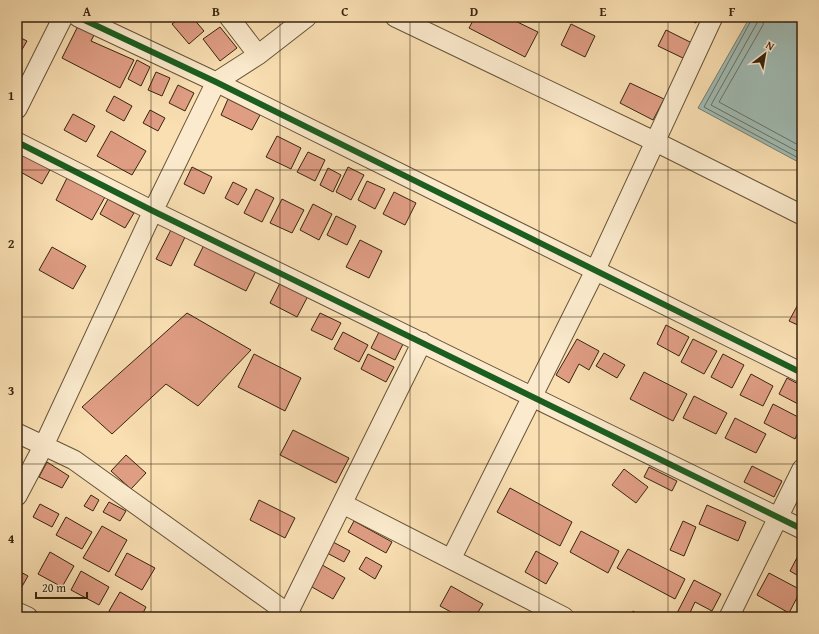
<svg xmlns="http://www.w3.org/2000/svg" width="819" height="634" viewBox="0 0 819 634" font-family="'Gentium Book Plus',serif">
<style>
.water{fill:#a0bbb4;stroke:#767f72}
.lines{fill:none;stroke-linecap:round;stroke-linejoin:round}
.shore{stroke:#6c7061;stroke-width:1}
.building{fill:#df9d84;stroke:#38250e}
.street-casing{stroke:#685437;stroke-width:21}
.street{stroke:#fbeacd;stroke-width:19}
.cycleway-casing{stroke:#fbeacd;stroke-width:8}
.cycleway{stroke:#1b5e20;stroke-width:6}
.grid{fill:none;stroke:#38250e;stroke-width:1;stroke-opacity:0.55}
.neatline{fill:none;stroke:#38250e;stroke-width:1.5}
.grid-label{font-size:13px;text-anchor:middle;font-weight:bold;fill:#38250e}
</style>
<rect width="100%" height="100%" fill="#f9dfb2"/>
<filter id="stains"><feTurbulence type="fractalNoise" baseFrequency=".005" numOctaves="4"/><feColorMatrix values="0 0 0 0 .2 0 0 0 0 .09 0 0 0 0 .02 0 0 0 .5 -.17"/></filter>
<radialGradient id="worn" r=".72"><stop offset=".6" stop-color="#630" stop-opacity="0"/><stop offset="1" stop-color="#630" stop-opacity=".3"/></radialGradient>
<!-- water -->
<path class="water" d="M750,17h52v147l-104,-56z"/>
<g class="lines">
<!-- shore -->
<path class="shore" d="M753,17l-49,90 98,53
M758,17l-1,6 -46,82 91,49
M764,17l-1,8 -44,77 83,45"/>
</g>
<!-- building -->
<path class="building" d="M22,17h12l-3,5z
M181,17h11l12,14 -15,13 -17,-20z
M271,17h10l-6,5z
M475,17h32l31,15 -13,25 -56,-29z
M683,17h16l-3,6z
M79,24l16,9 -4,8 43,19 -14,28 -58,-30z
M571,24l24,12 -10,21 -24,-12z
M220,27l17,21 -17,13 -17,-22z
M666,30l26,13 -7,16 -27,-13z
M17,36l10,5 -10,17z
M137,60l13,7 -9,19 -13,-7z
M156,72l14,6 -8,18 -14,-6z
M630,83l34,16 -11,21 -33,-17z
M178,85l16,8 -9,18 -16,-8z
M114,96l18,10 -8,15 -18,-10z
M228,99l32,16 -8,15 -31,-15z
M150,110l15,8 -7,13 -15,-8z
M73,114l22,12 -9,16 -22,-12z
M111,131l35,20 -14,24 -35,-19z
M277,136l24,12 -10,21 -25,-12z
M17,149l34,19 -9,16 -25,-14z
M308,152l17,8 -10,21 -18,-9z
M192,167l20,10 -8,17 -20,-10z
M348,167l16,8 -13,25 -15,-8z
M328,168l13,7 -8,17 -13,-7z
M68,176l37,21 -13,23 -36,-20z
M367,181l18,8 -10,20 -17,-9z
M233,182l14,7 -9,16 -13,-7z
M256,189l18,9 -12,24 -18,-9z
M394,192l22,11 -11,22 -22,-11z
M108,199l26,14 -9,15 -25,-14z
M282,199l22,11 -12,23 -22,-10z
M313,204l19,10 -13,26 -19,-10z
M336,216l20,10 -9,19 -20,-10z
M172,228l14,7 -15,31 -15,-7z
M360,240l22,11 -13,27 -23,-11z
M205,243l52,26 -11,22 -52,-26z
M52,247l34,19 -13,23 -34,-19z
M280,283l28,13 -11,21 -27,-14z
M802,297v30l-13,-6z
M187,313l64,37 -53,56 -32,-22 -54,50 -30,-27z
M320,313l21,10 -9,17 -21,-10z
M666,325l23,12 -10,19 -22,-12z
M380,330l24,12 -9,18 -24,-12z
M343,332l25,13 -9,17 -25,-13z
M577,339l22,12 -10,19 -10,-6 -10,19 -13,-8z
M693,339l24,12 -13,23 -23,-12z
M604,353l21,12 -8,13 -21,-12z
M254,354l47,24 -16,33 -47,-24z
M368,354l26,13 -8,15 -25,-13z
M723,354l21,11 -12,23 -21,-11z
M644,372l43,22 -14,27 -43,-22z
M751,374l22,12 -10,20 -23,-11z
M787,378l15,8v20l-23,-12z
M694,396l33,17 -11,21 -33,-16z
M773,404l29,15v5l-7,15 -31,-16z
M735,418l31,16 -10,19 -31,-15z
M293,430l56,28 -13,25 -56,-28z
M126,455l20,18 -15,16 -20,-18z
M47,462l22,14 -7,12 -23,-11z
M752,466l30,15 -8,16 -30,-15z
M649,467l28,14 -5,10 -28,-14z
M624,469l24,18 -12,16 -24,-18z
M510,488l62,34 -12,24 -63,-34z
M91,495l8,5 -6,11 -9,-5z
M259,500l36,18 -10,20 -35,-18z
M109,502l17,9 -6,10 -17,-9z
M40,504l19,10 -7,13 -19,-10z
M707,505l39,17 -8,19 -39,-17z
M66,517l26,15 -10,17 -26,-14z
M354,521l38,21 -6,11 -38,-21z
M683,521l13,6 -12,29 -14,-6z
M102,526l25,14 -18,32 -26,-14z
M581,531l38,20 -11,22 -38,-21z
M333,542l17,9 -6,11 -17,-9z
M628,549l57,30 -10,20 -58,-31z
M801,550h1v28l-12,-7z
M536,551l22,12 -12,21 -21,-12z
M50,552l24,14 -12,21 -24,-13z
M127,553l28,15 -13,22 -27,-15z
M366,557l16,9 -7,13 -16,-10z
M317,562l28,16 -12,21 -28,-16z
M17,570l11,6 -8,14 -3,-1z
M81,571l28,16 -10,18 -28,-15z
M769,573l32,17 -12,23 -32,-18z
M694,580l27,14 -9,17 -17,-9 -7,15h-8l-4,-2z
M451,586l32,18 -8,13h-15l-20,-11z
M120,592l26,15 -5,10h-22l-10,-6z
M633,611l10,6h-13z"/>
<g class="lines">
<!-- street casing -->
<g class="street-casing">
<path id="street" d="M78,17l138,65 586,291
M229,17l29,38
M395,17l261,125 146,73
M17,109l46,-92
M17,142l136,69 649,318
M17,433l57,27 219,157
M17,496l27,-51 109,-234 63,-129 42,-27 49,-38
M343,504l221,113
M451,559l145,-290 117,-252
M17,612l11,5
M288,613l134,-271
M729,617l73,-148"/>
</g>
<!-- street -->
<use href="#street" class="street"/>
<!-- cycleway casing -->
<g class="cycleway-casing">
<path id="cycleway" d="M78,17l138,65 586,291
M17,142l136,69 649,318"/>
</g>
<!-- cycleway -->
<use href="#cycleway" class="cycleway"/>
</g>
<!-- grid -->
<path class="grid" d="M151,17v600M280,17v600M410,17v600M539,17v600M668,17v600M17,170h785M17,317h785M17,464h785"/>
<!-- margin -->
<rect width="819" height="634" fill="none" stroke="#f9dfb2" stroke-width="44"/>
<!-- north arrow -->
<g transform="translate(765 54) rotate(31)" stroke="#fbeacd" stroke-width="3" paint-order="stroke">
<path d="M0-3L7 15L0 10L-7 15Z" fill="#38250e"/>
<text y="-6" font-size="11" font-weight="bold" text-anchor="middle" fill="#38250e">N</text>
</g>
<!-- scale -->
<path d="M36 592v6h51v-6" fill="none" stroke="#38250e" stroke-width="2"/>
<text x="42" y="592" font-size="12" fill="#38250e" stroke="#fbeacd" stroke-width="3" paint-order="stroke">20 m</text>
<rect x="22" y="22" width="775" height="590" class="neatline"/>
<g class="grid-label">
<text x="87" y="16">A</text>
<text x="216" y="16">B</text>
<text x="345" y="16">C</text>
<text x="474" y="16">D</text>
<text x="603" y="16">E</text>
<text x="732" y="16">F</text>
<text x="11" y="100">1</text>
<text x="11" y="248">2</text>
<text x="11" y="395">3</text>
<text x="11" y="543">4</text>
</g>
<rect width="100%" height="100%" filter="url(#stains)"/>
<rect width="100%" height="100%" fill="url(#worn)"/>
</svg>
